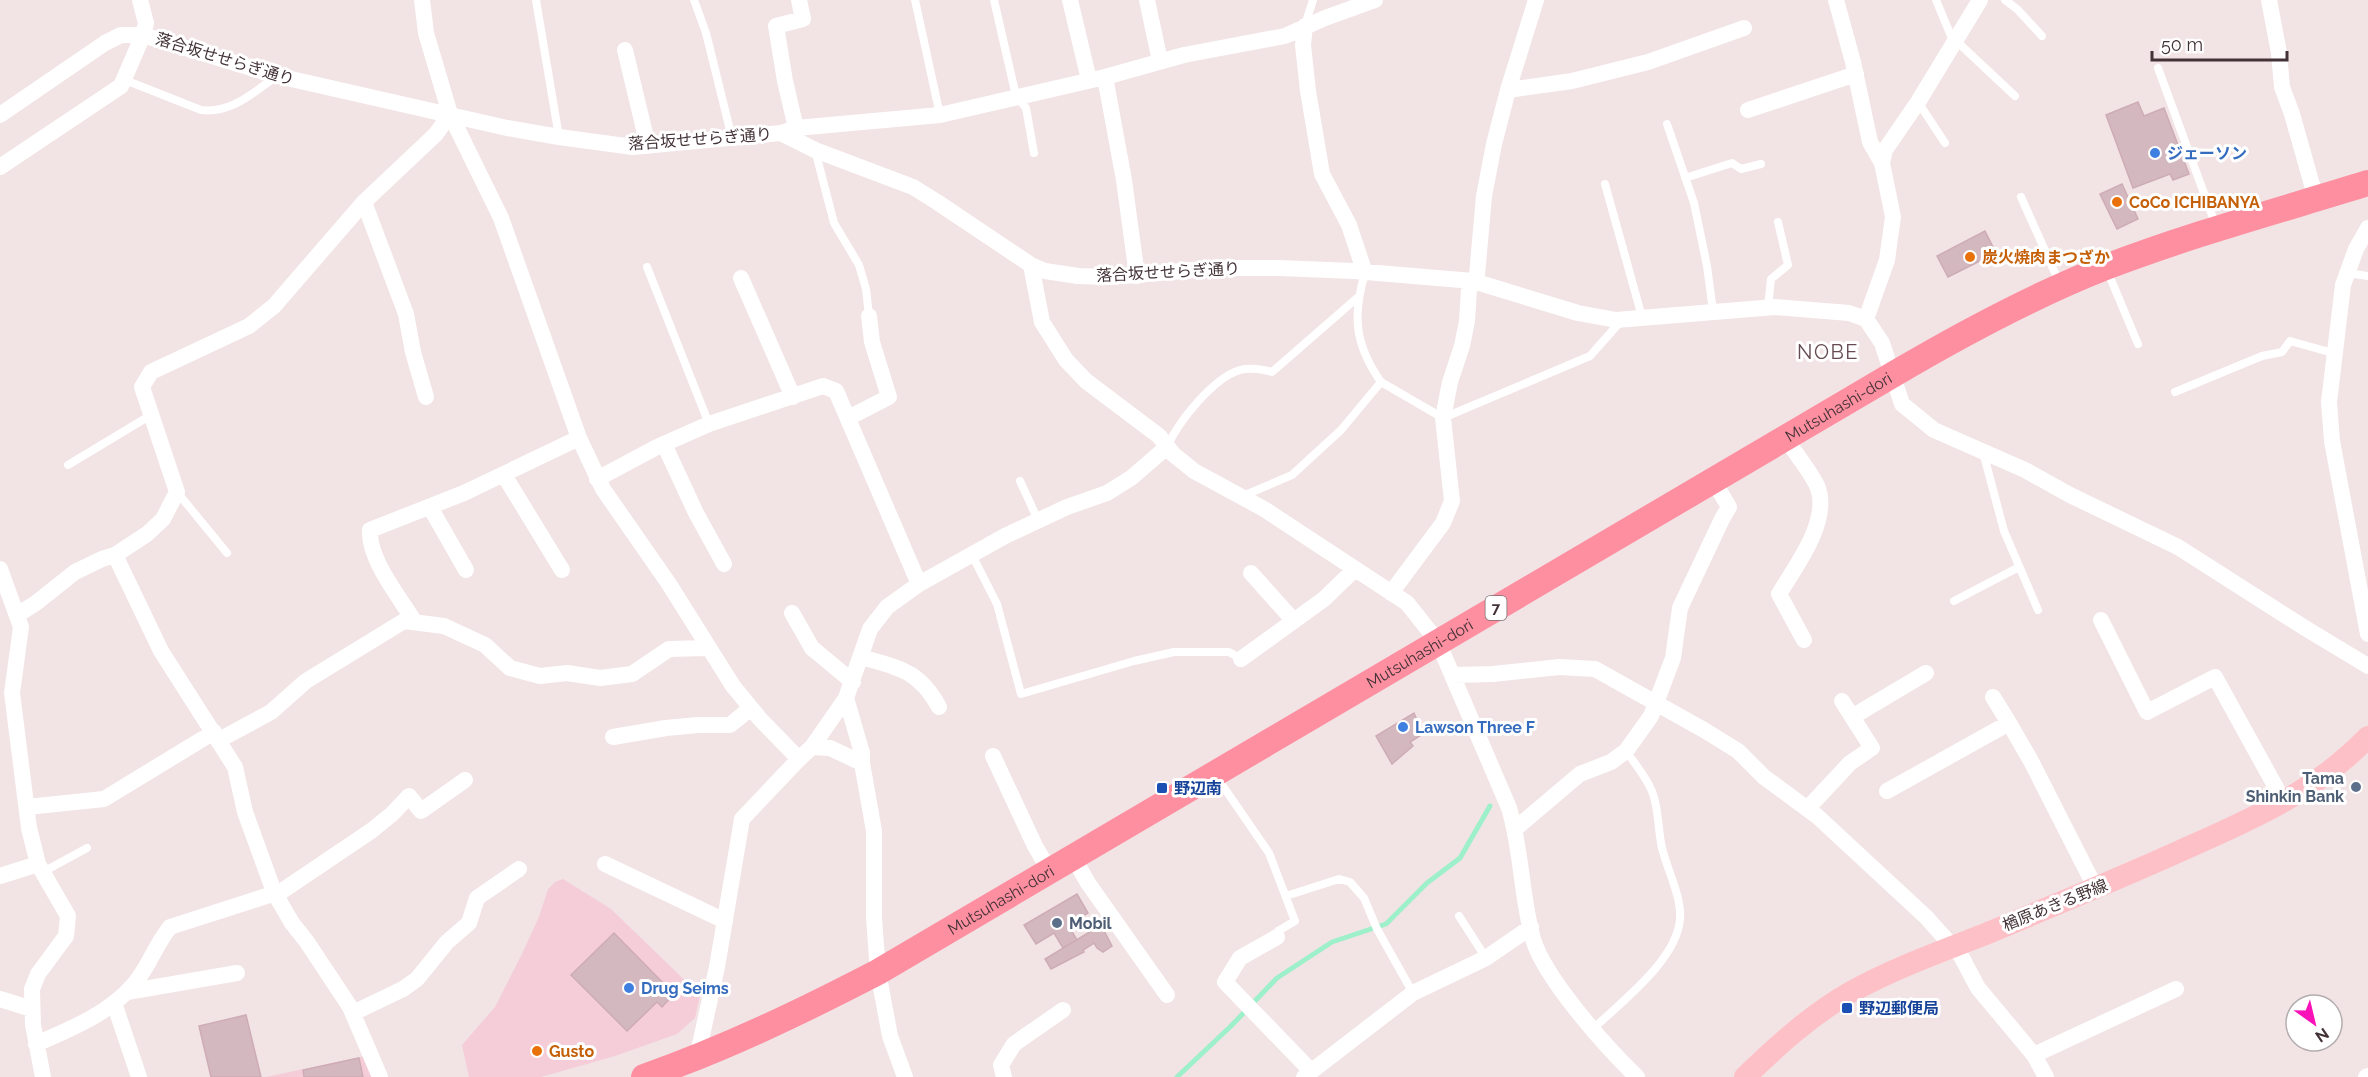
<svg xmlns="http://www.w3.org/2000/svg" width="2368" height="1077" viewBox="0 0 2368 1077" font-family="Raleway,'Noto Sans JP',sans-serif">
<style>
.commercial{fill:#f4cdd9}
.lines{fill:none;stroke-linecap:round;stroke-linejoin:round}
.stream{stroke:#9ef0ca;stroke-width:5}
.building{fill:#d3b8bf;stroke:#ceacb5;stroke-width:1.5}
.service{stroke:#fff;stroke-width:8}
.minor{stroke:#fff;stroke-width:16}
.secondary{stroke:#fec0c7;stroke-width:22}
.primary{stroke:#fe8fa0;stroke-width:26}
.shop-dot{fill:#3f7fe0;stroke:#fff;stroke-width:2}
.food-dot{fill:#e8710a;stroke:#fff;stroke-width:2}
.service-dot{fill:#5c6f8a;stroke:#fff;stroke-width:2}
.transit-dot{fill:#1a4fb4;stroke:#fff;stroke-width:2}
.labels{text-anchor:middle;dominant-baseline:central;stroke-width:6;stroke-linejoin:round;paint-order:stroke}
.shield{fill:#fff;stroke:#7b7073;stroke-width:1.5}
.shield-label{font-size:15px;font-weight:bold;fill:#433337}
.street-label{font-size:16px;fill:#433337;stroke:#fff}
.shop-label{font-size:16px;font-weight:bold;fill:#366cbe;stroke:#fff;text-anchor:start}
.food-label{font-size:16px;font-weight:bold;fill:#c56008;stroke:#fff;text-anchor:start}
.service-label{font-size:16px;font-weight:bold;fill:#4e5e75;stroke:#fff;text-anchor:end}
.transit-label{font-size:16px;font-weight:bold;fill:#164399;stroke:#fff;text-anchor:start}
.quarter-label{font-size:20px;letter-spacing:1.5px;fill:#664b52;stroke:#fff}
</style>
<rect width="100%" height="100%" fill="#f2e3e5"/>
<!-- commercial -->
<path class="commercial" d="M563,879l48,30 89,86 -5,23 -18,16 -62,22 -74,21h-72l-7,-32 33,-38 26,-51 18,-39 9,-28 7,-7z
M365,1056l8,21h-107z"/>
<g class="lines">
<!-- stream -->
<path class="stream" d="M1177,1077l54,-51 46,-48 55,-36 54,-18 41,-41 33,-25 30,-52"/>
</g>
<!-- building -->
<path class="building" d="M2138,102l6,14 20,-8 25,66 -16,6 -3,-6 -37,14 -27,-73z
M2122,184l16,35 -21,10 -17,-35z
M1985,231l11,22 -48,24 -11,-21z
M1414,713l9,21 -13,8 3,4 -21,18 -16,-28z
M1077,894l11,19 -20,12 9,15 -14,8 -9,-15 -18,11 -12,-19z
M1101,925l11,21 -9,6 -6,-4 -3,-5 -11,7 1,2 -33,17 -6,-10z
M614,933l60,61 -12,13 -5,-5 -30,29 -56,-56z
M246,1015l15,62h-50l-12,-51z
M359,1058l4,19h-59l-1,-7z"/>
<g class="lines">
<!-- service -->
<path class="service" d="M536,0l23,137
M694,0l12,33 26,105
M915,0l25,115
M994,0l22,96 10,12 8,45
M1936,0l15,36 64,60
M2005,0l12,9 25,27
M1305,25l8,-25
M2158,68l58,158
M125,80l76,30c30,4 53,-18 76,-34
M1918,102l27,41
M1667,124l27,79 13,63 6,45
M815,150l19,73 25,42 7,24 3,27
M1685,178l47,-15 9,6 20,-5
M1605,184l37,133
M2021,197l39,87
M647,267l62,157
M2107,270l31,74
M2347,273l21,3
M1768,307l3,-28 17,-14 -10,-43
M1381,382l62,36 147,-62 31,-35
M2175,392l87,-36 20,-4 8,-11 43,12
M1167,447c11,-25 46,-69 73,-77 11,-3 21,-1 32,2l85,-74
M1983,452l21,79 34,79
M68,465l83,-50
M1020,481l18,39
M177,492l50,61
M1243,496l49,-21 49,-45 40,-48c-26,-37 -29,-66 -16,-109
M972,555l25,49 24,90 113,-33 40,-9h55l12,7
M1954,601l65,-34
M1216,776l53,77 26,68 -17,10 -1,6
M43,872l44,-24
M1286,896l53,-17 11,3 14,16 13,31 36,64
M1459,916l27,42
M1593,1029c28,-27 84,-69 87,-110 2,-21 -13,-50 -18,-71 -4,-17 -3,-37 -9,-54 -5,-15 -18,-30 -27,-43"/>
<!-- minor -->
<path class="minor" d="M422,0l4,33 24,81 51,104 78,220 24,51 66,95 64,102 27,33 39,40 13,-12 34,-49 24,-69 17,-22 32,-23 86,-48 62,-29 40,-14 24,-15 36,-31
M1070,0l19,80
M1147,0l13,61
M1836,0l17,62 17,80 12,21
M2269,0l10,53 3,34 10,27 24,85
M1305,26l-2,19 5,46 14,83 27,51 16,48
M625,50l23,96
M1105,77l19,103 13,96
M1508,90l64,-9 76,-19 96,-34
M1748,110l108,-36
M0,115l105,-72 16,-8h22l135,41 229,52 52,9 74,10 148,-14 34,17 98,37 24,15 94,63 14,6 33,5 31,1 109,-9h60l76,3 119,10 105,32 38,7 159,-13 74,6 17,6 16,24 20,61 32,26 91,40 45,25 108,52 127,81 63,38
M796,128l-11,-47 -9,-55 27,-7 -4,-19
M781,133l15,-5 144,-13 165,-38 79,-22 101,-19 40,-18 50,-18
M0,167l121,-81 22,-51 3,-12 -6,-23
M364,202l42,112 7,38 13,45
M2368,228l-12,21 -13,36 -14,117 3,39 36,193
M1031,265l11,57 24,38 20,21 73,55 14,18 21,17 70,38 143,94 31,39 71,166c13,43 12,88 24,131 12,40 73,108 104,138
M741,278l52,119
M1866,319l21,-59 6,-43 -11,-54 3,-13 33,-48 62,-102
M848,418l41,-21 -17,-55 -3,-26
M1785,438c9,13 28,37 33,50 12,34 -23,79 -39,106l25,46
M664,444l32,69 28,51
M504,475l58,95
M597,479l60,-32 52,-23 114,-38 13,5 83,193
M430,507l36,63
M115,555l46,96 74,116 10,45 29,80 18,31 15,19 43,65 30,70
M0,569l21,58 -9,66 17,135 9,36 30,52 -2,20 -28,38 -6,15 1,36 10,52
M1251,573l43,48
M1391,593l52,-70 9,-22 -9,-83 7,-36 12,-36 5,-25 2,-32 8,-14 7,-79 10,-52 14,-54 28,-90
M792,613l20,35 41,34
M17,615l19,-12 39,-31 27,-13 13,-4 32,-21 16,-15 14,-27 -35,-105 9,-15 98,-46 25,-20 90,-104 72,-68 14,-20
M2101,620l46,92 68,-35 69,125
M414,621c-15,-25 -46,-62 -44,-91l94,-37 115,-55
M861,657c38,11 58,13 78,50
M1241,659l83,-60 31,-30
M1452,675l41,-1 66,-7 36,2 109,61 34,21 26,26 53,39 109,101 35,39 17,32 56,67 12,22
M1993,697l16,26
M846,698l16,55v10
M1852,717l74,-44
M613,737l53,-9 32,-3h32l21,-17
M219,740l52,-28 35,-31 98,-60 40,5 41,19 25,23 30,8 27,-3 33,5 32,-4 37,-25 38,-1
M812,747l18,1 32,15 12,68v87l4,54 12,64 15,41
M993,756l42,90 14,24
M1887,791l122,-68 22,38 65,128
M27,807l77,-8 110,-67
M1807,809l43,-46 22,-15 -30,-47
M1515,829l65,-55 31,-12 15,-11 25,-35 22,-58 7,-50 42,-89 7,-12 -16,-27
M1073,857l15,26 79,112
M605,864l120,57
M0,876l38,-12
M1277,937l-37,21 -15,24 86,89
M127,992l110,-19
M0,999l32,10
M114,1003l25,74
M353,1013l50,-24 14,-10 30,-37 22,-19 8,-25 42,-29
M36,1044c35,-15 74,-31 99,-61 14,-17 21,-39 35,-56l112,-36 89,-60 21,-17 17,-18 12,15 44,-31
M2034,1055l142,-66
M697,1058l20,-91 25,-148 57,-60
M1004,1077l-3,-12 13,-21 49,-34
M1304,1077l109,-84 73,-35 45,-31
M2366,1077l2,-1"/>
<!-- secondary -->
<path class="secondary" d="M1745,1077c32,-31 67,-63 106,-85 43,-24 91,-41 137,-59 64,-27 128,-53 192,-82 70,-31 134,-58 188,-114"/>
<!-- primary -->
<path class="primary" id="s1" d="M644,1077c82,-29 157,-65 234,-105l1016,-598c68,-40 138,-78 212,-107 86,-33 175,-57 262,-84"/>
</g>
<!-- markers -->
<g class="shop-dot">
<circle cx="2155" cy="153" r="6"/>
<circle cx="1403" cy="727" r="6"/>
<circle cx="629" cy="988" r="6"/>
</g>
<g class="food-dot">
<circle cx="2117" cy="202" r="6"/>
<circle cx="1970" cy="257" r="6"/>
<circle cx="537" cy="1051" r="6"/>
</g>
<g class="service-dot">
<circle cx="2356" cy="787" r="6"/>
<circle cx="1057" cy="923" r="6"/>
</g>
<g class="transit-dot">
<rect x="1156" y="782" width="12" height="12" rx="3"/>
<rect x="1841" y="1002" width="12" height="12" rx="3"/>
</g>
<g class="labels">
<!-- shield labels -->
<rect class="shield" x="1485.5" y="596" width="21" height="24" rx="4.5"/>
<g class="shield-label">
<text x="1496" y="608">7</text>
</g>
<!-- street labels -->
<g class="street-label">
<text transform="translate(225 59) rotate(17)">落合坂せせらぎ通り</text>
<text transform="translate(700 139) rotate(-4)">落合坂せせらぎ通り</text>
<text transform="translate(1168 272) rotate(-3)">落合坂せせらぎ通り</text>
<text stroke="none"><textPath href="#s1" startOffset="1371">Mutsuhashi-dori</textPath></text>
<text stroke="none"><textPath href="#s1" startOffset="885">Mutsuhashi-dori</textPath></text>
<text stroke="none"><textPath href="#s1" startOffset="399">Mutsuhashi-dori</textPath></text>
<text transform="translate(2055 905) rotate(-22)">楢原あきる野線</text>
</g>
<!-- shop labels -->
<g class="shop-label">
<text x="2167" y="153">ジェーソン</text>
<text x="1415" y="727">Lawson Three F</text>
<text x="641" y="988">Drug Seims</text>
</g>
<!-- food labels -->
<g class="food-label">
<text x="2129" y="202">CoCo ICHIBANYA</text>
<text x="1982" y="257">炭火焼肉まつざか</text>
<text x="549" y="1051">Gusto</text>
</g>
<!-- service labels -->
<g class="service-label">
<text x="2344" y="778">Tama<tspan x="2344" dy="18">Shinkin Bank</tspan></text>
<text x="1069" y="923" text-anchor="start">Mobil</text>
</g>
<!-- transit labels -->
<g class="transit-label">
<text x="1174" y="788">野辺南</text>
<text x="1859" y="1008">野辺郵便局</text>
</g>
<!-- quarter labels -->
<g class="quarter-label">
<text x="1828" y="352">NOBE</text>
</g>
</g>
<!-- north arrow -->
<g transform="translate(2314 1023) rotate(146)"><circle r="28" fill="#ffffff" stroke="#b4adaf" stroke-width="1.5"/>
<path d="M0-4.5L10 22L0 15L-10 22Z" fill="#fa12b9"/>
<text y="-9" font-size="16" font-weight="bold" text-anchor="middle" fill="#433337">N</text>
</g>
<!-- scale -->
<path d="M2152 51v9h135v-9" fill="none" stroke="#433337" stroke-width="3"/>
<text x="2161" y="51" font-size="18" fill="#433337" stroke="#ffffff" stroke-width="4.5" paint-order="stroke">50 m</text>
</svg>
